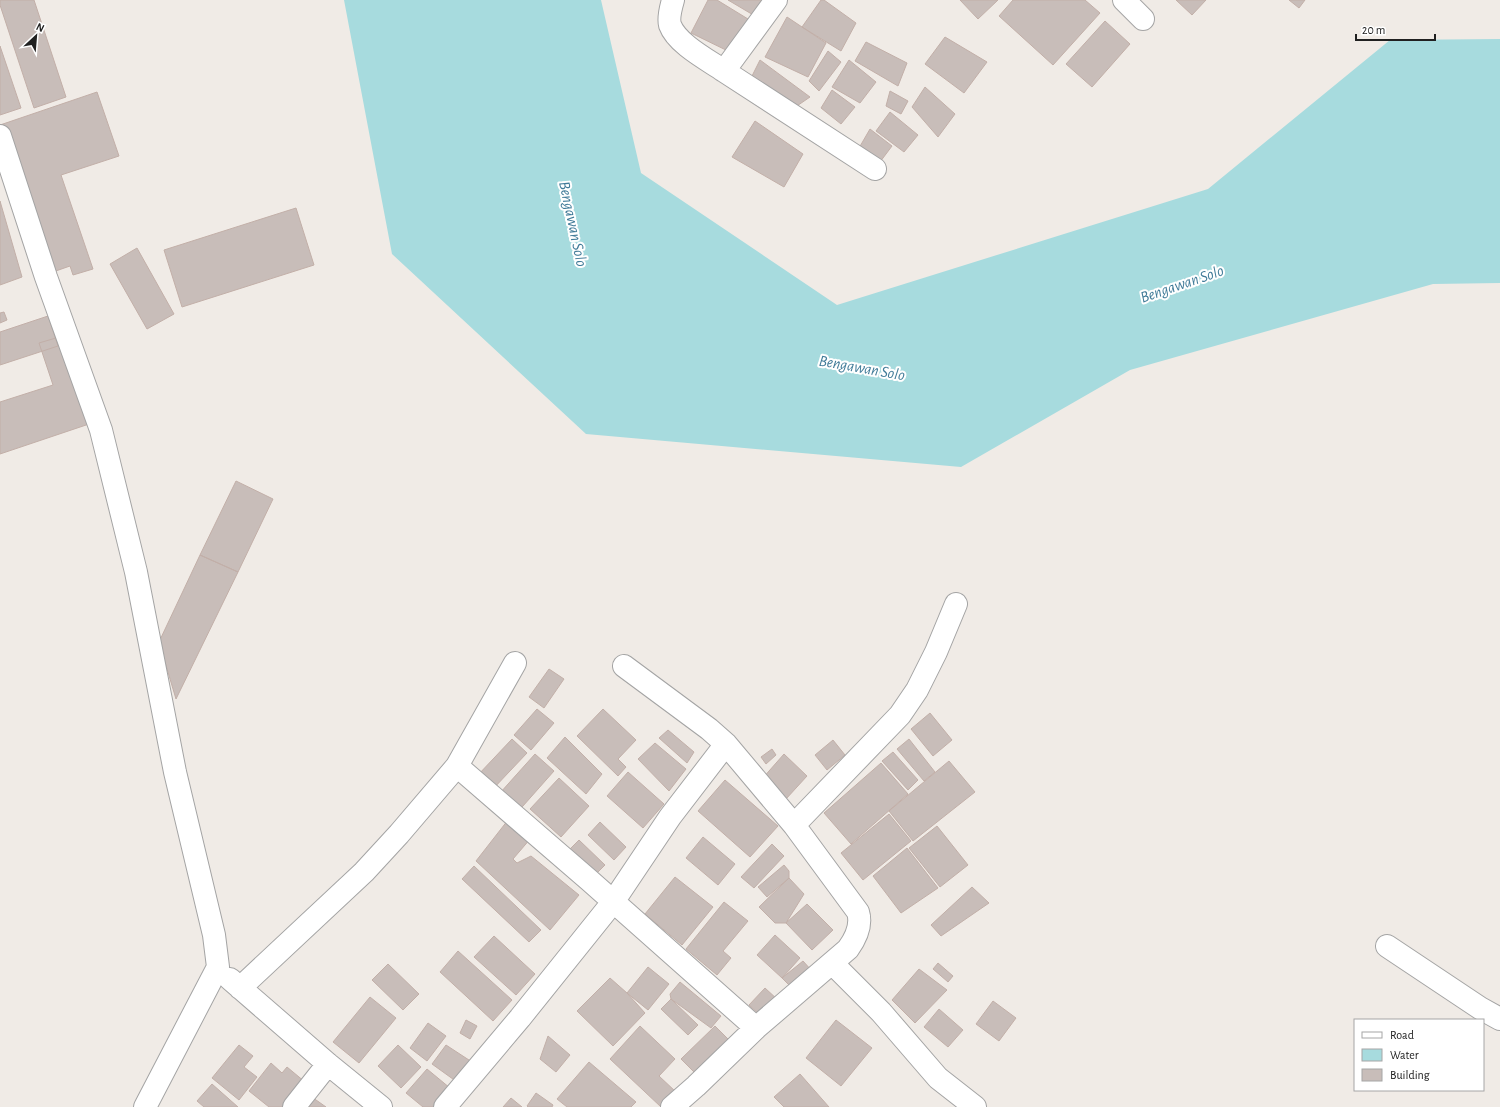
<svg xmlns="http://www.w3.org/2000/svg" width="1500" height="1107" viewBox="0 0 1500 1107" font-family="'Alegreya Sans',sans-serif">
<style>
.water{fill:#a7dbde}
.building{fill:#c8bdb9;stroke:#c2afa8}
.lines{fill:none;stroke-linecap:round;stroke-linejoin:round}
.minor-casing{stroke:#a4a4a4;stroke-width:24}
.minor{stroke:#fff;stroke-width:22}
.labels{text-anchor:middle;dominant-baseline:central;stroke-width:4;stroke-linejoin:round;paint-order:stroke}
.water-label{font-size:16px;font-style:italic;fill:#427c99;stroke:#fff}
</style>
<rect width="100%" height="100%" fill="#f0ebe6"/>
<!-- water -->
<path class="water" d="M344,0h257l40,173 196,132 371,-116 182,-149 110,-1v244l-67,1 -303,86 -169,97 -375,-33 -194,-180z"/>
<!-- building -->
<path class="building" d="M0,0h34l32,97 -32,11 -34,-103z
M708,0h9l31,19 -18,33 -39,-19z
M728,0h35l-8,16z
M821,0h3l32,23 -15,28 -39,-24z
M960,0h38l-20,19z
M1013,0h72l15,13 -47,52 -54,-49z
M1176,0h30l-14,15z
M1289,0h16l-6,8z
M787,17l39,26 -18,34 -43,-20z
M1105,21l25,23 -38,43 -26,-23z
M945,37l42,25 -23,31 -39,-29z
M866,42l41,21 -9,23 -43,-25z
M0,46l21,62 -21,7z
M828,51l13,11 -22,29 -10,-10z
M760,60l50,37 -19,13 -41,-30z
M849,60l27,22 -16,21 -28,-16z
M925,87l30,27 -17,23 -26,-30z
M832,90l23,17 -14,17 -20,-16z
M890,91l18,10 -7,13 -15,-8z
M97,92l22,64 -58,19 32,94 -20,6 -3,-9 -20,7 -50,-145v-3z
M890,112l28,23 -14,17 -28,-21z
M755,121l48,33 -19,33 -52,-30z
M870,129l22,17 -12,16 -21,-14z
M0,201l22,76 -22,8z
M296,208l18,57 -132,42 -18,-57z
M137,248l37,66 -27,15 -37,-65z
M4,312l3,8 -7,3v-10z
M48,316l10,30 -58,19v-33z
M66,335l29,87 -95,32v-52l53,-17 -14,-42z
M236,481l37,18 -35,73 -38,-17z
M200,555l38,17 -62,127 -17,-57z
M549,669l15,10 -20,29 -15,-11z
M537,709l17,14 -23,27 -17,-15z
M603,709l33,31 -18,19 8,8 -8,9 -41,-40z
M930,713l22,27 -19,16 -22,-27z
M668,730l26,22 -7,11 -28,-25z
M565,737l37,37 -16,20 -39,-36z
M512,739l15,14 -35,37 -15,-14z
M909,739l26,33 -11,9 -27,-32z
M833,740l12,15 -18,15 -12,-15z
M655,743l31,26 -17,22 -31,-32z
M772,749l4,6 -10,9 -5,-7z
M893,752l25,28 -10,10 -26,-29z
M535,754l19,17 -39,44 -15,-22z
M784,754l23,22 -21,23 -24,-20z
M949,761l26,31 -62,49 -24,-30z
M881,763l27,31 -57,50 -27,-31z
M628,772l36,32 -21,24 -36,-32z
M559,778l30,28 -28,31 -31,-28z
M725,780l53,46 -28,31 -52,-46z
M889,814l22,27 -48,39 -22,-27z
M508,820l23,18 -18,21 4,4 14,-7 48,39 -29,35 -74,-69z
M600,822l26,25 -12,13 -26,-25z
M937,826l31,39 -28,22 -31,-39z
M703,837l32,27 -17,21 -32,-27z
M579,840l26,25 -14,14 -26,-25z
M772,844l12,12 -30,32 -13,-11z
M907,848l31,40 -37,25 -28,-37z
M784,865l5,6v7l-22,19 -9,-10z
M474,866l67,64 -12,12 -67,-63z
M675,877l38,30 -31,38 -37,-31z
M789,878l15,16 -18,29h-11l-16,-16z
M972,887l17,16 -48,33 -10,-11z
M724,902l24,19 -25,30 8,7 -14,17 -31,-26z
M807,904l26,26 -21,20 -26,-27z
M775,935l25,23 -18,20 -25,-23z
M494,936l41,38 -19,21 -42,-38z
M458,951l54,49 -19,21 -53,-49z
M803,961l9,10 -20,17 -10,-10z
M938,963l15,13 -5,6 -15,-13z
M388,964l31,30 -16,16 -31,-30z
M648,967l21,17 -21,26 -21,-17z
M919,969l28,21 -32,33 -23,-23z
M610,978l17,15 18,20 -32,33 -36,-35z
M680,982l41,34 -10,12 -40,-29 -1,-5z
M765,988l13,12 -16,17 -13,-12z
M370,997l26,21 -37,45 -26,-21z
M671,999l27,26 -10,10 -27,-26z
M993,1001l23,17 -17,23 -23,-17z
M939,1009l24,21 -15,17 -24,-20z
M466,1020l11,6 -7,13 -10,-6z
M836,1020l36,28 -31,38 -35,-28z
M428,1023l18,13 -19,25 -17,-13z
M640,1026l35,33 -16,17 17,16 -13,15h-2l-51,-48z
M715,1026l17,17 -34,33 -17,-17z
M548,1036l22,19 -14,17 -16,-13z
M239,1045l14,11 -9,11 13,10 -18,23 -27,-22z
M398,1045l23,22 -20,21 -23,-22z
M446,1045l26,17 -15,20 -25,-18z
M589,1062l47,40 -5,5h-64l-10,-8z
M271,1063l11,10 5,-6 18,15 -20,25h-16l-20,-16z
M427,1069l23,19 -15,19h-12l-17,-14z
M800,1074l29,33h-45l-10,-10z
M212,1084l26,23h-34l-7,-6z
M536,1093l17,12 -1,2h-24l-1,-1z
M309,1095l17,12h-26z
M511,1098l11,9h-19z"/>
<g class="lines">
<!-- minor casing -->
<g class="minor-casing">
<path id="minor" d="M673,0c-2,7 -5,18 -3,25 7,19 38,35 54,46l52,-71
M1124,0l19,19
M724,71l151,98
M0,136l46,141 55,153 35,142 39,200 39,163 4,32 -73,140
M624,666l85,63 17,15 68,81 64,87c4,13 -2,26 -10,37l-92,79 -60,58 -24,21
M457,766l132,114 167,148
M794,825l106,-110 17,-25 19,-38 20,-48
M1387,946l93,62 20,11
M832,963l49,49 57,66 37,29
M230,979l98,85 53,43
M240,988l124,-116 35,-38 58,-68 58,-103
M294,1107l34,-43
M445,1107l75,-89 93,-116 57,-85 56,-73"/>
</g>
<!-- minor -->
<use href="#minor" class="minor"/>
</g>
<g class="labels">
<!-- water labels -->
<g class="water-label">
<text transform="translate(573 224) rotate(78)">Bengawan Solo</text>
<text transform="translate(1182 284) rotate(-19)">Bengawan Solo</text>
<text transform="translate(862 368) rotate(10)">Bengawan Solo</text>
</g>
</g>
<!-- legend -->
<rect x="1354" y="1019" width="130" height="72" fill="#ffffff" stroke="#a6a6a6"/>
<rect x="1362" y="1032" width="20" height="6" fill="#ffffff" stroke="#a6a6a6"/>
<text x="1390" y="1039" font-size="12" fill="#202020">Road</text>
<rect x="1362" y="1049" width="20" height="12" fill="#a7dbde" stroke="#a6a6a6"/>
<text x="1390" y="1059" font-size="12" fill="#202020">Water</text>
<rect x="1362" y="1069" width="20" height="12" fill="#c8bdb9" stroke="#a6a6a6"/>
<text x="1390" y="1079" font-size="12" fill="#202020">Building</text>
<!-- north arrow -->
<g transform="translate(36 36) rotate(26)" stroke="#ffffff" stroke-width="3" paint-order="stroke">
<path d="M0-3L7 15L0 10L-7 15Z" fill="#202020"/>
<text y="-6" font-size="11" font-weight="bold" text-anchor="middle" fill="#202020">N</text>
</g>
<!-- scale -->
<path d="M1356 34v6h79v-6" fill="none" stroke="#202020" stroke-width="2"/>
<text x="1362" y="34" font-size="12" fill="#202020" stroke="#ffffff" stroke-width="3" paint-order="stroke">20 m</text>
</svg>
